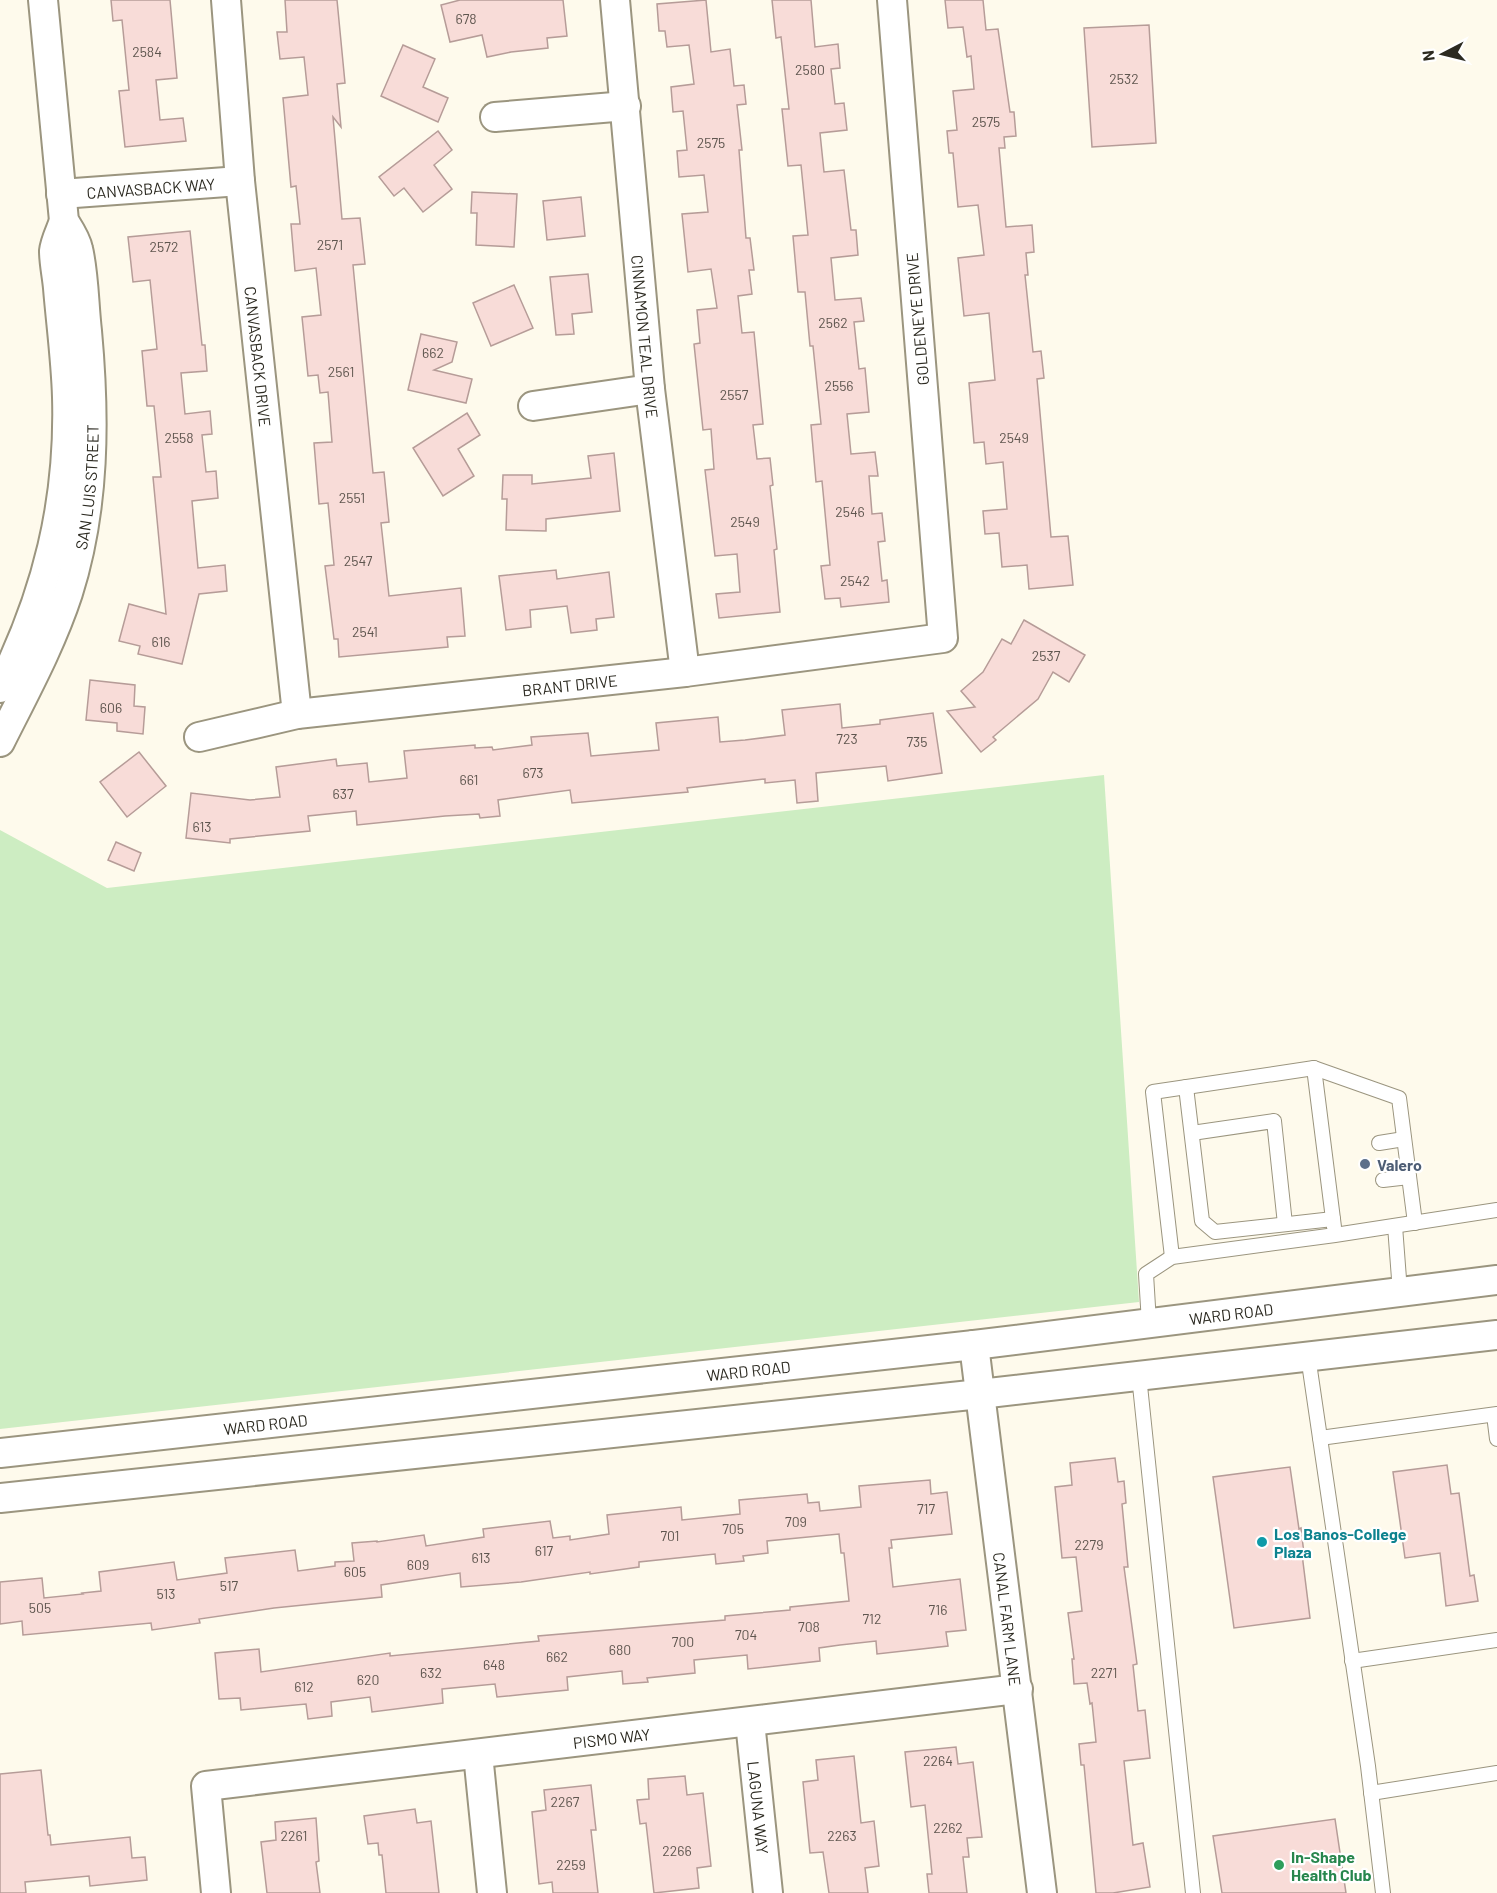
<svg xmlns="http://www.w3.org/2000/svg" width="1497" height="1893" viewBox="0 0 1497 1893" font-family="Barlow,sans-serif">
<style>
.green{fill:#cdedc2}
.building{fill:#f8dcd8;stroke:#b69c98;stroke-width:1.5}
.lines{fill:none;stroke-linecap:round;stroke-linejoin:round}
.lane-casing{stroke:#9b957f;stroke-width:16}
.street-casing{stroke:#9b957f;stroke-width:32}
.lane{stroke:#fff;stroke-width:14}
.street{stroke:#fff;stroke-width:28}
.service-dot{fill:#5c6f8a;stroke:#fff;stroke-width:2}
.culture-dot{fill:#0f9aa8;stroke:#fff;stroke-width:2}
.leisure-dot{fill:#2e9e5b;stroke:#fff;stroke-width:2}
.labels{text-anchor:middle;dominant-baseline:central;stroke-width:4.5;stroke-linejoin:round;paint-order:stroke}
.number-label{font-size:14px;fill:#5f564f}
.street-label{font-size:16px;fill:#2c2a21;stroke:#fff}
.service-label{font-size:16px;font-weight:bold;fill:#4e5e75;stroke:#fff;text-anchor:start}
.culture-label{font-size:16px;font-weight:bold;fill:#0d838f;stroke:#fff;text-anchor:start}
.leisure-label{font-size:16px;font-weight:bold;fill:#27864d;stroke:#fff;text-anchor:start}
</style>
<rect width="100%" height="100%" fill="#fefaec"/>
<path class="green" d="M1104 775 1139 1302 0 1429V830L107 888Z"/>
<g class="building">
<path d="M111 0H170L177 78 156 80 160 120 183 118 186 141 125 147 119 91 129 90 122 20 113 21Z"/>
<path d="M285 0H337L345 83 337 84 341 127 333 117 342 219 360 218 365 264 353 265 373 473 384 472 389 522 381 523 389 596 461 588 465 636 447 637 448 647 339 657 338 639H334L325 566 334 565 328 503 319 504 314 443 332 442 328 392 320 393 318 375 308 376 302 317 321 315 316 268 295 271 291 224H300L296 186 291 187 283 98 308 95 304 57 280 59 277 32H287Z"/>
<path d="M460 0H563L567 36 547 38 548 48 511 52 487 57 482 35 450 42 441 5Z"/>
<path d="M706 0 711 52 730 49 734 86 744 85 746 104 737 105 742 150H739L746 238H750L754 270H749L752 294 738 296 742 333 754 332 763 424 753 425 757 459 770 458 773 485 770 486 777 549 774 550 780 612 719 618 716 594 740 592 737 554 715 556 705 470 714 469 711 429 703 430 694 344 700 343 697 310 717 308 711 269 688 272 682 214 708 212 704 175 679 177 677 151 687 150 683 111 673 112 671 87 694 84 689 45 667 47 665 31H659L657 4Z"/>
<path d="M772 0H811L815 47 838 44 840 68 831 69 835 104 844 103 847 130 820 133 824 172 844 170 851 230H856L858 255 831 258 835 300 861 298 864 321 854 322 859 369 865 368 869 412 847 414 851 454 875 452 878 476H869L872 514 882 513 885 541 878 542 882 581 887 580 889 602 841 607 840 598 825 599 821 566 830 565 822 481 816 482 811 425 821 424 813 346H810L805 292H798L793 236 808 235 801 165 788 166 782 109H789L781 37 776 38Z"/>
<path d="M945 0H983L986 30 998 29 1010 112H1014L1016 136 1004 137 1005 148H999L1006 227 1032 225 1034 252 1026 253 1028 275H1025L1033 352 1041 351 1044 378 1037 379 1051 537 1068 536 1073 585 1029 589 1027 565 1002 567 999 533 985 534 983 511 1007 509 1003 462 986 464 984 442 974 443 969 383 995 380 989 313 964 316 958 258 984 255 978 205 958 207 953 153H949L947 131 957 130 953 91 974 89 971 56 967 57 963 27 948 28Z"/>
<path d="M1149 25 1156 143 1092 147 1084 28Z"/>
<path d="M403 45 435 59 423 87 448 98 438 122 381 96Z"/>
<path d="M438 131 452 150 434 165 452 189 423 212 404 188 394 196 379 177Z"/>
<path d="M472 192 517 194 514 247 476 245 477 213H471Z"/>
<path d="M581 197 585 236 547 240 543 201Z"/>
<path d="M190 231 202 345H205L207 371 181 373 185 414 210 411 212 434 202 435 206 472 216 471 218 498 192 501 198 568 225 565 227 591 199 594 182 664 138 654 140 646 119 641 129 604 166 614 153 477H161L154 406H147L142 351 157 349 150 280 133 282 128 237Z"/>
<path d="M588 274 592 312 572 314 574 334 556 335 550 277Z"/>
<path d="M514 285 533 328 491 346 473 303Z"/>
<path d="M421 334 457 342 452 362 434 370 472 379 466 403 408 390Z"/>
<path d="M467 413 480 435 458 449 474 476 443 496 413 448Z"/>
<path d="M614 453 620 511 546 519V531L506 530 507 499H502L503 475H532V484L591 478 588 456Z"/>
<path d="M556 570 557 579 609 572 614 617 596 619 597 630 571 633 567 606 530 610 531 627 506 630 499 576Z"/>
<path d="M1024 620 1085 655 1069 682 1053 672 1038 699 993 737 996 740 981 752 947 711 975 707 961 691 983 672 1002 639 1011 644Z"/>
<path d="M90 680 135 685 134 706 145 707 143 734 117 731V723L86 720Z"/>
<path d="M840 704 842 728 880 724V720L933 713 942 773 888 781 886 766 816 773 818 801 797 803 795 780 765 783V779L687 788 688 792 572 803 570 790 498 800 500 816 480 818 479 814 445 816 357 825 356 811 308 816 310 831 230 839V843L186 838 191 793 250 800 280 797 276 767 336 759 337 766 367 763 369 782 407 778 404 751 475 745V748L492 747 493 750 532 745 531 737 588 733 591 756 659 750 656 723 718 717 720 742 745 740 785 735 782 710Z"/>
<path d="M139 752 166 786 127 817 100 782Z"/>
<path d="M116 842 141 853 134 871 108 860Z"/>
<path d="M1115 1458 1118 1482 1124 1481 1126 1503 1122 1504 1128 1567H1124L1137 1664 1133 1665 1138 1711 1145 1710 1150 1758 1124 1761 1133 1845 1143 1843 1150 1887 1113 1893H1096L1084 1765H1081L1079 1744 1096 1742 1092 1703 1090 1704 1087 1683 1074 1684 1072 1659H1074L1068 1613 1082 1611 1076 1557 1062 1558 1055 1487 1072 1485 1070 1463Z"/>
<path d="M1447 1465 1451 1494 1459 1493 1470 1576 1474 1575 1478 1601 1446 1606 1440 1553 1405 1558 1393 1472Z"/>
<path d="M1290 1467 1299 1529 1301 1528 1304 1554H1302L1310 1618 1234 1628 1213 1477Z"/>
<path d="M930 1480 931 1494 947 1492 952 1534 891 1540 892 1548H889L893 1587 960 1579 966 1630 946 1632 948 1646 877 1654 876 1641 840 1645 819 1648 820 1661 748 1669 747 1655 694 1660 695 1673 647 1678 648 1682 623 1684 622 1671 567 1677 568 1690 527 1694 497 1697 495 1684 442 1689 443 1703 372 1712 370 1697 331 1702 332 1716 308 1719 306 1704 241 1710 240 1698 219 1699 215 1653 259 1649 261 1672 390 1653V1656L539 1641 538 1636 725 1620V1616L790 1610V1607L849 1601 844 1553H841L839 1534 767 1541 768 1553 743 1556 744 1561 716 1564 715 1554 639 1562V1567L590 1574V1572L521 1582 461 1587 460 1573 381 1585 382 1597 274 1608 199 1619 200 1623 152 1630 151 1623 23 1635 22 1621 0 1624V1582L42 1578 44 1598 83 1594 82 1593 101 1591 99 1572 174 1562 177 1580 227 1573 225 1558 295 1550 298 1571 335 1566V1562L354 1561 352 1543 377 1541V1542L424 1535 426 1546 484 1537 483 1529 550 1521 553 1538 570 1536V1540L609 1534 607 1515 681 1507 682 1520 740 1514 739 1500 807 1494 808 1503 819 1502 820 1511 861 1507 859 1486Z"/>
<path d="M956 1747 958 1764 973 1762 982 1837 967 1838 969 1857H963L967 1893H929L927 1874H932L925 1805 911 1807 905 1752Z"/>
<path d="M854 1756 861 1823 874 1821 879 1866 865 1868 868 1893H829L823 1852 810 1853 803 1782 818 1780 816 1760Z"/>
<path d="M41 1770 48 1835H50L51 1845 130 1837 132 1858 145 1857 147 1880 90 1886 89 1876 25 1882 26 1893H0V1774Z"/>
<path d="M685 1776 687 1795 703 1793 711 1866 697 1868 699 1888 654 1893 646 1823 640 1824 637 1800 649 1799 648 1779Z"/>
<path d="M591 1785 596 1830H591L598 1893H553L552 1882 539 1884 532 1812 546 1810 544 1790Z"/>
<path d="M415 1809 417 1823 431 1821 439 1893H386L382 1855H379L378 1843 368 1844 364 1816Z"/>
<path d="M316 1818 319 1861 316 1862 320 1893H267L261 1842 276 1840 275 1822Z"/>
<path d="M1335 1819 1346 1893H1222L1213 1836Z"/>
</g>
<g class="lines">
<defs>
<g id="lane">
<path d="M1314 1068 1334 1227"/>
<path d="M1186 1087 1202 1221 1215 1232 1333 1219"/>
<path d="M1192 1133 1274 1121 1285 1224"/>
<path d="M1379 1143 1404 1139"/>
<path d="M1383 1180 1409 1177"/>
<path d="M1395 1226 1400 1292"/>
<path d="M1172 1257 1153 1092 1314 1068 1399 1098 1415 1223"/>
<path d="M1149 1323 1146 1274 1172 1257 1335 1235 1497 1210"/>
<path d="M1308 1356 1368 1766 1383 1893"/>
<path d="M1139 1376 1193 1893"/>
<path d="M1494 1415 1497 1439"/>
<path d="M1320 1438 1497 1414"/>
<path d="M1352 1661 1497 1640"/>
<path d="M1371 1793 1497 1773"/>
</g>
<g id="street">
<path id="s1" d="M226 0 240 181 297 714"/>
<path id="s2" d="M615 0 650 389 685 672"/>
<path d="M495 117 626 106"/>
<path id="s3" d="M61 194 240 181"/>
<path d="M533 406 650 389"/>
<path d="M0 688C47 595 70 502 67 397 66 361 61 324 58 288 57 276 54 263 54 251 55 241 61 230 64 221"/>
<path id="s4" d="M199 737 297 714 685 672 943 638 892 0"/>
<path id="s5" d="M0 742C24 694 51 645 68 593 95 508 95 418 87 331 84 306 84 273 78 249 76 239 69 229 64 221L43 0"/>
<path id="s6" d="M974 1345 1042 1893"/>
<path id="s7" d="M0 1453 974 1345 1497 1280"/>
<path d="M0 1498 980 1394 1497 1335"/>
<path id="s8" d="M750 1722 768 1893"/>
<path d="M478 1754 492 1893"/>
<path id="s9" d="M216 1893 206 1786 1018 1689"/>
</g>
</defs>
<use href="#lane" class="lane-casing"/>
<use href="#street" class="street-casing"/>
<use href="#lane" class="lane"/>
<use href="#street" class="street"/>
</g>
<circle class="service-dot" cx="1365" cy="1164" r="6"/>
<circle class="culture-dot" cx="1262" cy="1542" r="6"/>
<circle class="leisure-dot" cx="1279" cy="1865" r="6"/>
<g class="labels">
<g class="number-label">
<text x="466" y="18">678</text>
<text x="147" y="51">2584</text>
<text x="810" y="69">2580</text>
<text x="1124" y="78">2532</text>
<text x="986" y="121">2575</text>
<text x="711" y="142">2575</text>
<text x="330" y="244">2571</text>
<text x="164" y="246">2572</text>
<text x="833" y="322">2562</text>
<text x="433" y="352">662</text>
<text x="341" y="371">2561</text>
<text x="839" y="385">2556</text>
<text x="734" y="394">2557</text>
<text x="179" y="437">2558</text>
<text x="1014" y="437">2549</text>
<text x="352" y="497">2551</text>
<text x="850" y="511">2546</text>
<text x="745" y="521">2549</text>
<text x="358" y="560">2547</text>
<text x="855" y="580">2542</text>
<text x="365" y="631">2541</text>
<text x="161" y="641">616</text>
<text x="1046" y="655">2537</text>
<text x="111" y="707">606</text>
<text x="847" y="738">723</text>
<text x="917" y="741">735</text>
<text x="533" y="772">673</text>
<text x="469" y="779">661</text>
<text x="343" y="793">637</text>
<text x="202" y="826">613</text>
<text x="926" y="1508">717</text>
<text x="796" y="1521">709</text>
<text x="733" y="1528">705</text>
<text x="670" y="1535">701</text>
<text x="1089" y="1544">2279</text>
<text x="544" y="1550">617</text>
<text x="481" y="1557">613</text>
<text x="418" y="1564">609</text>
<text x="355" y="1571">605</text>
<text x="229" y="1585">517</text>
<text x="166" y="1593">513</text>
<text x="40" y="1607">505</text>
<text x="938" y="1609">716</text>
<text x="872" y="1618">712</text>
<text x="809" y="1626">708</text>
<text x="746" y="1634">704</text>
<text x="683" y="1641">700</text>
<text x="620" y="1649">680</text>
<text x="557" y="1656">662</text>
<text x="494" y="1664">648</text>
<text x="431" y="1672">632</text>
<text x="1104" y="1672">2271</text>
<text x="368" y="1679">620</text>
<text x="304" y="1686">612</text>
<text x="938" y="1760">2264</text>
<text x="565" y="1801">2267</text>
<text x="948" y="1827">2262</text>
<text x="294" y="1835">2261</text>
<text x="842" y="1835">2263</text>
<text x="677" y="1850">2266</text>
<text x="571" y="1864">2259</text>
</g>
<g class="street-label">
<text stroke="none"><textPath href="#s3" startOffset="90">CANVASBACK WAY</textPath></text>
<text transform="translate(917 319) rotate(-95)">GOLDENEYE DRIVE</text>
<text stroke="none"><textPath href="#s2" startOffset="338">CINNAMON TEAL DRIVE</textPath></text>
<text stroke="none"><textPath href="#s1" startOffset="358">CANVASBACK DRIVE</textPath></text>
<text stroke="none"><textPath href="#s5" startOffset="272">SAN LUIS STREET</textPath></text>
<text stroke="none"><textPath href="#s4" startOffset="375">BRANT DRIVE</textPath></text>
<text stroke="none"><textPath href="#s7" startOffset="1239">WARD ROAD</textPath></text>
<text stroke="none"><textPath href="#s7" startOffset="753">WARD ROAD</textPath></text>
<text stroke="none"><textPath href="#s7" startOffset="267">WARD ROAD</textPath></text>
<text stroke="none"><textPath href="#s6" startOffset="276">CANAL FARM LANE</textPath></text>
<text stroke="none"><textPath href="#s9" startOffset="516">PISMO WAY</textPath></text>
<text stroke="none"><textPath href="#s8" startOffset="86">LAGUNA WAY</textPath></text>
</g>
<g class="service-label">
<text x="1377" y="1164">Valero</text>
</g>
<g class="culture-label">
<text x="1274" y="1533">Los Banos-College<tspan x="1274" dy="18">Plaza</tspan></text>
</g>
<g class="leisure-label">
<text x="1291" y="1856">In-Shape<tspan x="1291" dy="18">Health Club</tspan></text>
</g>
</g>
<g transform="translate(1443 54) rotate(263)" stroke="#ffffff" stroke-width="4.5" paint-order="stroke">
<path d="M0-4.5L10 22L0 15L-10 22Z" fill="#2c2a21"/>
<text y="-9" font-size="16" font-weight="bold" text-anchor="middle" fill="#2c2a21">N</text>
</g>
</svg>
